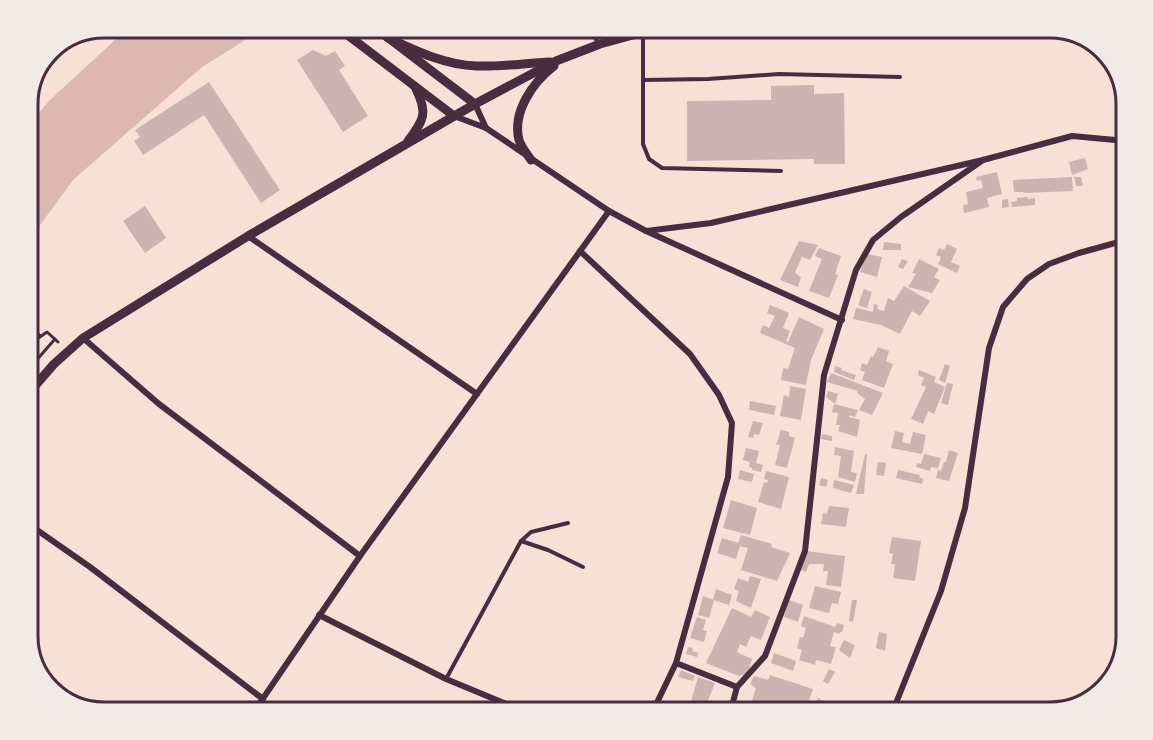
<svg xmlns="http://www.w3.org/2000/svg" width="1153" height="740" viewBox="0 0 1153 740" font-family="'Source Sans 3',sans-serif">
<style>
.water{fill:#dcb8b0}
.building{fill:#ccb4b1}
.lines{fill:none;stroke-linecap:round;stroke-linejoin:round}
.path{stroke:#4a2c40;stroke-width:3}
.service{stroke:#4a2c40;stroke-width:4}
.minor{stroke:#4a2c40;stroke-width:6}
.secondary{stroke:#4a2c40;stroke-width:9}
.rim{fill:none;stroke:#4a2c40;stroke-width:3}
</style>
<rect width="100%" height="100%" fill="#f7e1d7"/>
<path class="water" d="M129 27H266L202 67 73 180 27 243V127L49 101Z"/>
<g class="building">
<path d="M313 50 326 56 335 51 345 66 339 70 368 116 343 132 297 60Z"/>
<path d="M209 82 280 190 261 203 204 115 143 155 134 141 140 137 135 130Z"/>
<path d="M814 85V94L844 93 845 164H814V159L687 161V101L771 100V86Z"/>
<path d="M1085 158 1088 169 1072 175 1069 162Z"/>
<path d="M997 172 1002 194 987 198 989 207 964 213 963 205 968 204 966 192 983 188 981 180 977 181 976 177Z"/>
<path d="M1072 177 1073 191 1024 193V192H1014L1013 180Z"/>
<path d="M1074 177H1081L1083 186H1076Z"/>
<path d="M1027 197 1028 199 1035 198V205L1012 207 1011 202 1017 201V198Z"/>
<path d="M1008 199 1009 207 1002 208V200Z"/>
<path d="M145 206 166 238 145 253 123 221Z"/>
<path d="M799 241 818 245 810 260 802 257 797 268 795 273 801 277 798 287 780 280Z"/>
<path d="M884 242 901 244V250H883Z"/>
<path d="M947 244 957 249 951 262 960 266 957 273 938 264 941 257 936 255 939 248 944 250Z"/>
<path d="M819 248 841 256 835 274 838 275 829 298 809 291 822 259 815 256Z"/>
<path d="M867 254 882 257 877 277 860 272Z"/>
<path d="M902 259 908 261 903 269 898 267Z"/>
<path d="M919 259 939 269 934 277 940 280 932 293 908 287 916 274 912 273Z"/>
<path d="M904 286 930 301 920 316 912 311 900 334 881 325 853 319 856 308 873 312 874 304 878 305 877 309 884 311 888 298 894 301Z"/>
<path d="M864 289 872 292 867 308 858 305Z"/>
<path d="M770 305 789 313 783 328 790 331 786 341 788 342 799 317 824 329 811 360 806 385 781 380 783 368 788 369 795 348 760 333 763 325 769 328 775 316 767 313Z"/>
<path d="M878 347 889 351 886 361 893 364 884 388 862 380 865 372 860 370 862 363 867 365 871 356 873 357Z"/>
<path d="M945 364 950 366 945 383 939 380Z"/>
<path d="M835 366 842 368 841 370 856 375 854 380 834 372Z"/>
<path d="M919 370 936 377 934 382 945 387 934 414 928 411 923 424 911 419 926 387 921 385 924 378 918 375Z"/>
<path d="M831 373 883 393 872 415 859 410 865 399 857 393 858 391 827 382Z"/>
<path d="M947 383 953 384 948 405 941 403Z"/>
<path d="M790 386 806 389 801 420 780 416 784 395 789 397Z"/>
<path d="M828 391 838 394 835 404 826 397Z"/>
<path d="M750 401 776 406 774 415 749 410Z"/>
<path d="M834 404 858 410 855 417 849 415V417L860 420 857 437 838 431 840 425H836L838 413 832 412Z"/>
<path d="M753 421 763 423 759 435 754 434 753 438 748 437Z"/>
<path d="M781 430 789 432V436L795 438 787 468 775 465 780 445H776Z"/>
<path d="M895 431 904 433 902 442 910 444 913 432 926 435 922 454 891 448Z"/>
<path d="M822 434 832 436V441L821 439Z"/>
<path d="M835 447 854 451 851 472 857 473 855 482 838 477 841 456 834 455Z"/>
<path d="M746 448 759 451 756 463 763 465 761 472 752 470V468L749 467 750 462 743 460Z"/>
<path d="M949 450 958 453 949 481 936 478 938 470 941 471 944 462H946Z"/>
<path d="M865 454H867L864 494H856Z"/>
<path d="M924 454 941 458 938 468 931 467 930 471 916 467 917 463 921 464Z"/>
<path d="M878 462 886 463 884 476 876 475Z"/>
<path d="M740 470 754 474 752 482 738 479Z"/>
<path d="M898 470 920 475 919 478H923L922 484 896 478Z"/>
<path d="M766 471 789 477 781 509 758 502 764 482 767 483 768 480 764 479Z"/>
<path d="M821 478 828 480 826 487 819 485Z"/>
<path d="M834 480 854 485 851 493 833 488Z"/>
<path d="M731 500 757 508 750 535 723 528Z"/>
<path d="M829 506 849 508 846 527 821 524 823 513 827 514Z"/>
<path d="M741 535 772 544 771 547 790 553 777 581 741 570 748 548 740 546 736 559 717 553 722 538 738 543Z"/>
<path d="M892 537 921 541 915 581 893 578 895 564H891L893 554 889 553Z"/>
<path d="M806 551 845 556 841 587 826 585 828 571H823L824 564H809L806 572 799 569Z"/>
<path d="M750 576 761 579 751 608 736 601 739 591 734 589 738 578 748 582Z"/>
<path d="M815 586 841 592 838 604 832 603 829 613 809 608Z"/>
<path d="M716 589 732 595 729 605 713 600Z"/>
<path d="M703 596 714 600 709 618 698 615Z"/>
<path d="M789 600 803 605 798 622 784 617Z"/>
<path d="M852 600H857L853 622 849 621Z"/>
<path d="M732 608 751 617 755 610 770 617 761 640 751 636 746 647 740 644 737 652 752 659 748 673 739 676 706 663Z"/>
<path d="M804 616 835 627 837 623 844 625 842 632H840L839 634 834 632 830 646 836 647 831 664 816 660 815 665 799 660 802 650 797 648 800 637 803 638 806 628 801 626Z"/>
<path d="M697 617 706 620 703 630 707 631 704 642 690 638Z"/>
<path d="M879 632 887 634 885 651 876 648Z"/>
<path d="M844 640 855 645 850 658 839 650Z"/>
<path d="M688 647 693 648 692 651 698 653 697 657 686 654Z"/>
<path d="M774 653 796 661 793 671 771 663Z"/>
<path d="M829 669 835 672 828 684 823 681Z"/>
<path d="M681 670 695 676 693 681 678 677Z"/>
<path d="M770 675 813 689 806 709 803 708 801 713H783L784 711 779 709V711L772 709V711L751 704 756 688 750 684 754 676 768 680Z"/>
<path d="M698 677 715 683 703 713 696 712 698 708 695 707 694 711 684 705V703L690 705Z"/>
<path d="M818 698 836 707 833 713H816L811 710Z"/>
<path d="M743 707 756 713H740Z"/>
</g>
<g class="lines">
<g class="path">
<path d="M43 63 55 47"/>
<path d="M27 320 40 336"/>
<path d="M27 346 47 332 58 342"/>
<path d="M27 371 55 339"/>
</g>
<g class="service">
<path d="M586 27 599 43"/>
<path d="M643 32V144L649 159 662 168 781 171"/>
<path d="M643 80 708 79 779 74 900 77"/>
<path d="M521 541 548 550 583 567"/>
<path d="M446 679 521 541 531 532 568 523"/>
</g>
<g class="minor">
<path d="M475 104 486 128"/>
<path d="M454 116 486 128 609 211 646 231 842 320"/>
<path d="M646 231 711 223 983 160 1072 136 1126 141"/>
<path d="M248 236 477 394"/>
<path d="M580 251 690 354 719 395 732 423 728 477 676 663 652 713"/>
<path d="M83 338 159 404 360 556"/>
<path d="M27 523 90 567 263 699"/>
<path d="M319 615 446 679 528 713"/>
<path d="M676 663 737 687"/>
<path d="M253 713 360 556 609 211"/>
<path d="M730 713 737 687 765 656 805 551 824 375 856 270 873 240 901 217 983 160"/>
<path d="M892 713 941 591 965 508 989 348 1003 307 1027 279 1049 264 1079 253 1126 240"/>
</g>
<g class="secondary">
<path d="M337 27 454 116"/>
<path d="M374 27 475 104"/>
<path d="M967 27 1069 33"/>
<path d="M388 38C416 51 445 65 476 66 501 67 526 63 550 62"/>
<path d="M408 141C424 120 428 113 416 89"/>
<path d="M531 160C527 154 521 147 519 140 512 112 533 82 554 66"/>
<path d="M27 395 54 364 83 338 248 236 475 104 556 61 600 44 662 27"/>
</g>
</g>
<path d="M0 0H1153V740H0ZM104 38H1050A66 66 0 0 1 1116 104V636A66 66 0 0 1 1050 702H104A66 66 0 0 1 38 636V104A66 66 0 0 1 104 38Z" fill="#f1eae7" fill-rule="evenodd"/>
<path class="rim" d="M104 38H1050A66 66 0 0 1 1116 104V636A66 66 0 0 1 1050 702H104A66 66 0 0 1 38 636V104A66 66 0 0 1 104 38Z"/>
</svg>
